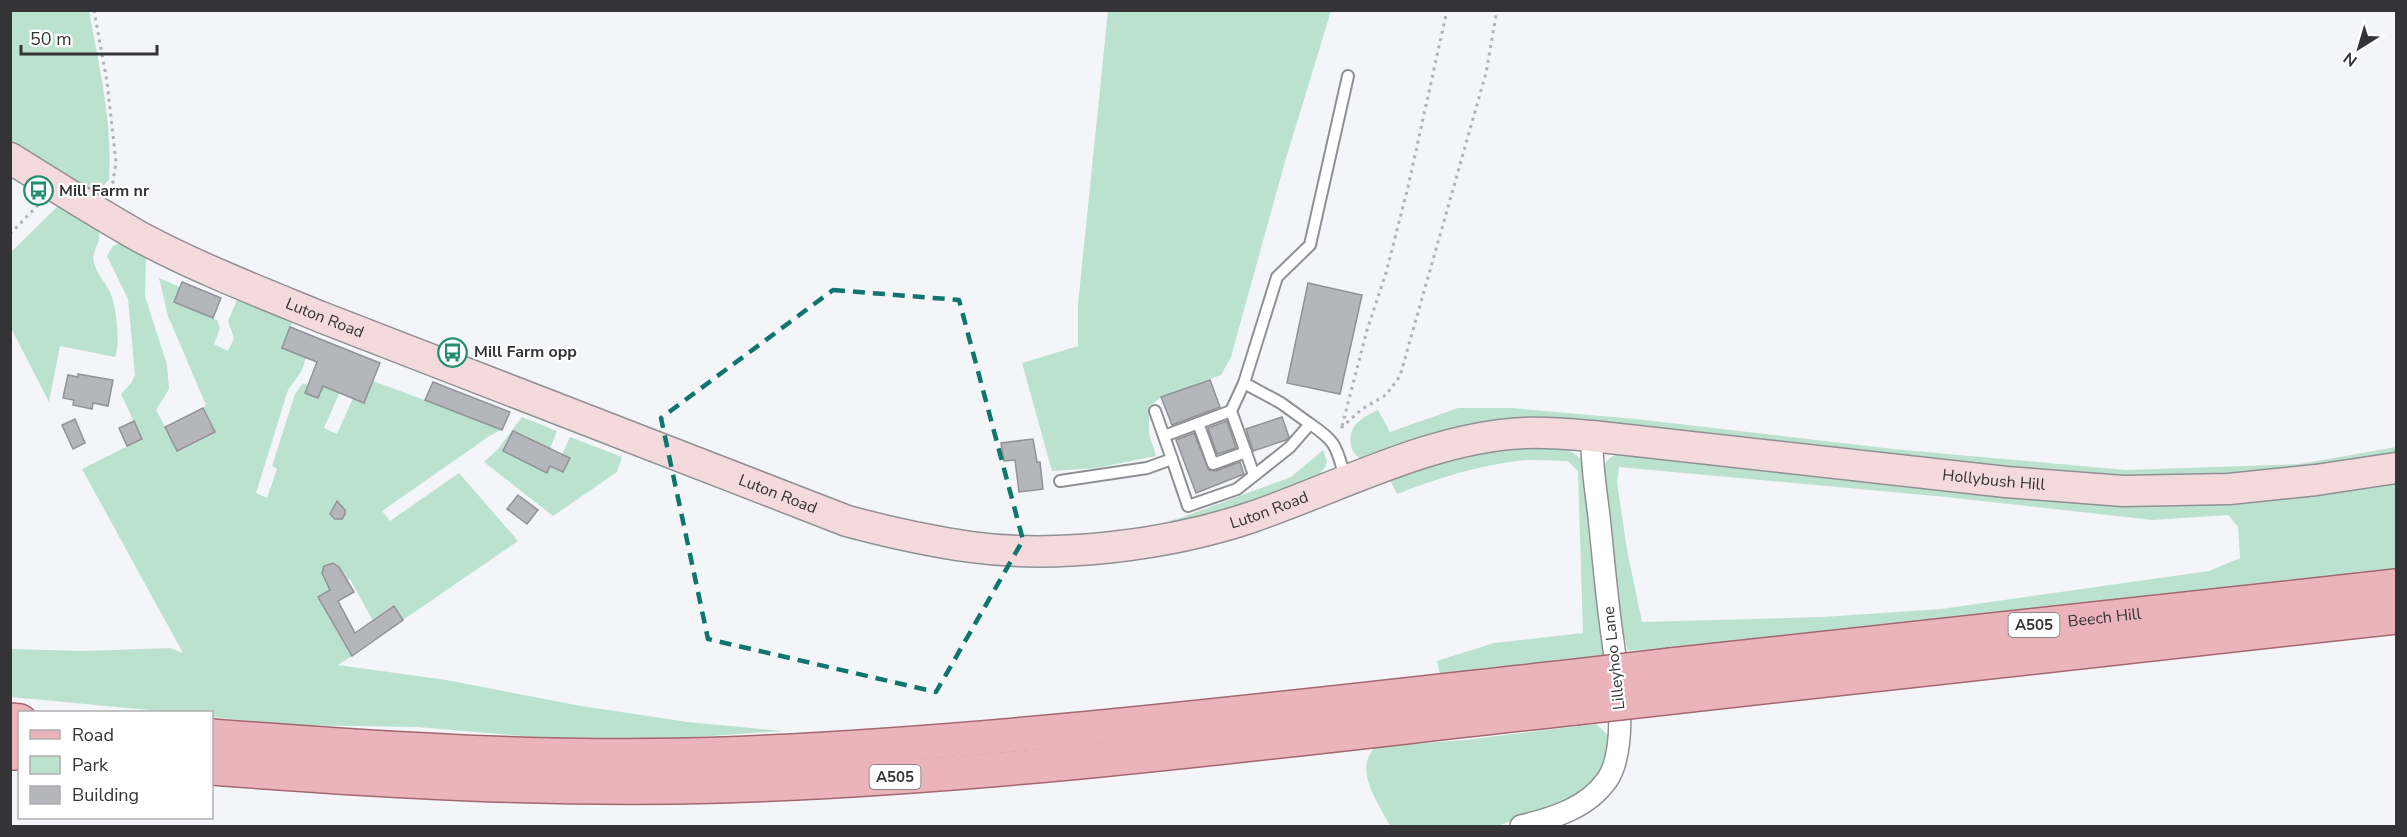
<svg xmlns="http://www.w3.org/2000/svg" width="2407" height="837" viewBox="0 0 2407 837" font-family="'Nunito Sans',sans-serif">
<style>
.green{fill:#bbe2cf;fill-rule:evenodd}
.building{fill:#b5b6ba;stroke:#909296;stroke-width:1.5}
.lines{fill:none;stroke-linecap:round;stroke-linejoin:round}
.lane-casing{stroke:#8f9094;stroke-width:14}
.street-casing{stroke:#8f9094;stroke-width:24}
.secondary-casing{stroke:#8f9094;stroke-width:33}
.primary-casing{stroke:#a2676f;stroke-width:36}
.path{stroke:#b1b2b5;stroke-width:3;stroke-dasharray:3 4.5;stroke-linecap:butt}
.lane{stroke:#fff;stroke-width:10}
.street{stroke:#fff;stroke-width:21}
.secondary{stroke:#f5dadd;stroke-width:30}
.primary{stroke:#ebb4bb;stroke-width:33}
.primary-bridge-casing{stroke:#a2676f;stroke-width:36;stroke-linecap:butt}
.primary-bridge{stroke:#ebb4bb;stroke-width:33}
.marked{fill:none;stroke:#0f766e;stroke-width:4.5;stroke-dasharray:12 8;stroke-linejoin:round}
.labels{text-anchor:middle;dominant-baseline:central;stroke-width:4.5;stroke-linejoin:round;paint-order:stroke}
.shield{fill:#fff;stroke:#717172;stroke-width:1.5}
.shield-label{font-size:15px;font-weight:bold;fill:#343436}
.poi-label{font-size:16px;font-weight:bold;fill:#343436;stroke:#fff;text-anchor:start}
.street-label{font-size:16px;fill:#343436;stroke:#fff}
</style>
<rect width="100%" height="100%" fill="#f4f5f9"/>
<g class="green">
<path d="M10 11H89C99 66 113 123 109 180L93 196 11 142Z"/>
<path d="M1108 11H1331L1284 165 1231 357 1221 375 1161 397 1149 407V433L1156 456 1096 468 1052 471 1022 363 1078 346V304Z"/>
<path d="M58 206 99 232C101 243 91 251 94 263 97 274 105 282 110 292 116 304 121 345 115 357L60 346 49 402 11 328 10 253Z"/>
<path d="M119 243 146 257 145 296 167 365 169 389 156 410 177 450 215 431 203 408 206 405 168 316 159 278 180 287 174 302 217 320 220 328 214 344 228 351 234 338 228 321 237 300 292 323 283 348 306 358 301 372 288 390 256 493 267 498 277 469 272 466 295 394 303 383 308 385 305 393 318 398 323 386 333 390 347 376 324 428 337 434 353 398 364 403 373 381 503 429 491 435 382 511 390 521 459 473 518 541 403 620 394 606 373 621 350 579 319 596 352 656 338 665 446 680 581 706 688 722 783 731 666 739 534 737 418 727 286 725 212 717V712H170L11 697V649L84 651 170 648 183 653 82 469 142 439 121 394 131 383 135 375 128 299 107 256 113 246Z"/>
<path d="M1458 408H1511L1636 419 1893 449 2126 470 2300 464 2396 447V456L2301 469 2119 482 1609 427 1364 460C1349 455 1346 435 1357 423 1363 417 1370 414 1378 410L1390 432Z"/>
<path d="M522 417 557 431 550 449 513 431 503 451 546 472 550 466 563 472 570 459 562 455 570 437 622 457 617 472 553 516 484 462 498 449Z"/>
<path d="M1515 445C1541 446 1569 440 1585 465L1603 655 1440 675 1437 661 1494 643 1583 633 1578 471 1568 461C1551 461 1533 459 1517 461 1475 466 1436 479 1397 494L1389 478 1454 458Z"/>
<path d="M1323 450 1327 461 1325 468 1313 481 1241 509 1166 529 1148 527 1180 518 1291 477Z"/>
<path d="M1619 453 2128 501 2396 479V573L1835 632 1628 651 1621 624 1601 479C1603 465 1605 459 1619 453ZM1619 467 1946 497 2153 520 2228 515 2238 527 2240 558 2209 571 1941 609 1823 617 1642 622 1627 550 1617 482Z"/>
<path d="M1596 724 1609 736 1605 758 1597 777 1572 801 1497 826H1390C1378 802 1353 770 1375 747L1465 740Z"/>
</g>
<g class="building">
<path d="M182 282 221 298 213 318 174 302Z"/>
<path d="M1308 283 1362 295 1340 394 1287 383Z"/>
<path d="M290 327 380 363 364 403 323 386 318 398 305 393 317 362 282 348Z"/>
<path d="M78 374 113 380 108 406 93 403 92 409 73 405 74 400 63 398 68 375 78 377Z"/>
<path d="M1210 380 1220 407 1172 425 1161 397Z"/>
<path d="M433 382 510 412 502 430 425 400Z"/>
<path d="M203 408 215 432 177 451 165 427Z"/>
<path d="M1282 417 1289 437 1286 440 1253 451 1246 429Z"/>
<path d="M75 419 85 443 73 449 62 425Z"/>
<path d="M134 421 142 439 127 446 119 428Z"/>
<path d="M1227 421 1236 448 1217 454 1208 428Z"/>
<path d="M513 431 570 458 563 472 550 466 547 473 503 451Z"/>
<path d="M1194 433 1209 470 1216 471 1240 462 1244 474 1196 493 1176 440Z"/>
<path d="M1033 439 1037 462H1040L1043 489 1019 492 1015 460 1004 461 1001 443Z"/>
<path d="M518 495 538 510 527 524 507 509Z"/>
<path d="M337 501 345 510V514L342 519H335L330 514Z"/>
<path d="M333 563 339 567 354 592 338 601 355 633 394 606 403 620 352 656 318 597 330 590 322 573 324 566Z"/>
</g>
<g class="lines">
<defs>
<g id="lane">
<path d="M1155 411 1172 459"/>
<path d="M1231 411 1244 383"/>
<path d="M1198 423 1213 464 1246 452"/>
<path d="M1310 424 1281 403 1244 383 1277 277 1310 245 1348 76"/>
<path d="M1164 436 1231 411 1254 475"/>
<path d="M1060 481 1147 468 1172 459 1188 506 1237 489 1290 447 1310 424C1339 443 1336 449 1346 480"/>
</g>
<path id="street" d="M1521 826C1554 818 1587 808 1607 780 1630 747 1616 664 1611 627 1606 590 1603 554 1599 517 1596 490 1591 463 1592 436"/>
<g id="secondary">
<path id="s1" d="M10 158C53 185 96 212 140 237 198 268 260 292 321 317L847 521C888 532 928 541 971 547 1058 559 1169 545 1252 517 1339 487 1432 437 1524 433 1547 432 1569 434 1592 436L2006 482 2123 491 2229 489 2316 480 2396 468"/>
</g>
<g id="primary">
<path id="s2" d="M1671 665 2396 586"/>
<path d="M1673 697 2396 617"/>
<path d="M10 720 20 721"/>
<path d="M212 736C381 749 554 760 724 754 1006 743 1287 707 1568 677"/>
<path d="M10 753H20"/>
<path d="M212 768C381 781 550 791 720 786 1006 777 1291 739 1575 708"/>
</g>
</defs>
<use href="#lane" class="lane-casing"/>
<use href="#street" class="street-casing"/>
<use href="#secondary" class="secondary-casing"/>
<use href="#primary" class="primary-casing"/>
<g class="path">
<path d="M94 10 107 82 116 162 113 182 106 192"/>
<path d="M10 234 40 203"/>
<path d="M1342 426 1367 330 1386 273 1408 187 1447 10"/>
<path d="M1341 428 1362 409 1386 395 1400 376 1486 73 1497 10"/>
</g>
<use href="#lane" class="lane"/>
<use href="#street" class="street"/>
<use href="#secondary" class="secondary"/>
<use href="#primary" class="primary"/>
<defs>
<g id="primary-bridge">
<path d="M1568 677 1671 665"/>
<path d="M1575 708 1673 697"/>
</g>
</defs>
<use href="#primary-bridge" class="primary-bridge-casing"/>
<use href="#primary-bridge" class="primary-bridge"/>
</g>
<path class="marked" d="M833 290 959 300 1023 540 936 692 708 639 661 418Z"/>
<defs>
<symbol id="bus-ring" viewBox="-11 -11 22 22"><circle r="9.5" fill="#fff" stroke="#218f6f" stroke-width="1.5"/><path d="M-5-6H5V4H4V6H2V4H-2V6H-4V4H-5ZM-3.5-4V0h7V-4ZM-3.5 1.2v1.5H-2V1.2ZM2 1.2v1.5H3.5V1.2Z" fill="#218f6f"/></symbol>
</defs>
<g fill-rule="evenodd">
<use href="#bus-ring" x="22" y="174" width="33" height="33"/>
<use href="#bus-ring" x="436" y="336" width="33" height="33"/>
</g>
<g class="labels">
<g class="shield">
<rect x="2008.5" y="613" width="51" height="24" rx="4.5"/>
<rect x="869.5" y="765" width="51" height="24" rx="4.5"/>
</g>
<g class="shield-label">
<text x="2034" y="625">A505</text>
<text x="895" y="777">A505</text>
</g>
<g class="poi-label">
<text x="59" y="191">Mill Farm nr</text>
<text x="474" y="352">Mill Farm opp</text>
</g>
<g class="street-label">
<text stroke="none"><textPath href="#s1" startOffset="354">Luton Road</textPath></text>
<text stroke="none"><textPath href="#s1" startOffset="2084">Hollybush Hill</textPath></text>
<text stroke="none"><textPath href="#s1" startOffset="840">Luton Road</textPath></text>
<text stroke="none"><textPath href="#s1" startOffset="1344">Luton Road</textPath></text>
<text stroke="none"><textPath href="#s2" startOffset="436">Beech Hill</textPath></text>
<text transform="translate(1614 658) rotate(-96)">Lilleyhoo Lane</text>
</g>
</g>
<rect width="2407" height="837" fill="none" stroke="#343436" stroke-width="24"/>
<rect x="18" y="711" width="195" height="108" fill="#ffffff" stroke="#aeaeaf" stroke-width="1.5"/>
<rect x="30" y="730" width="30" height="9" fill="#ebb4bb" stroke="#aeaeaf" stroke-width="1.5"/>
<text x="72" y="741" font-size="18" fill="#343436">Road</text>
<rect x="30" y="756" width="30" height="18" fill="#bbe2cf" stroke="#aeaeaf" stroke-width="1.5"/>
<text x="72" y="771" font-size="18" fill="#343436">Park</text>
<rect x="30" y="786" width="30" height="18" fill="#b5b6ba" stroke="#aeaeaf" stroke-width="1.5"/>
<text x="72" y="801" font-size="18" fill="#343436">Building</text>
<g transform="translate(2359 48) rotate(217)" stroke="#ffffff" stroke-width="4.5" paint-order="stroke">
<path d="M0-4.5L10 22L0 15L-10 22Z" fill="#343436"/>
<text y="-9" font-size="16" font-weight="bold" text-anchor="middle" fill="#343436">N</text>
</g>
<path d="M21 45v9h136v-9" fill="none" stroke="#343436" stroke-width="3"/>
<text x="30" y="45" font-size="18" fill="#343436" stroke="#ffffff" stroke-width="4.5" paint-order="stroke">50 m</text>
</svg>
